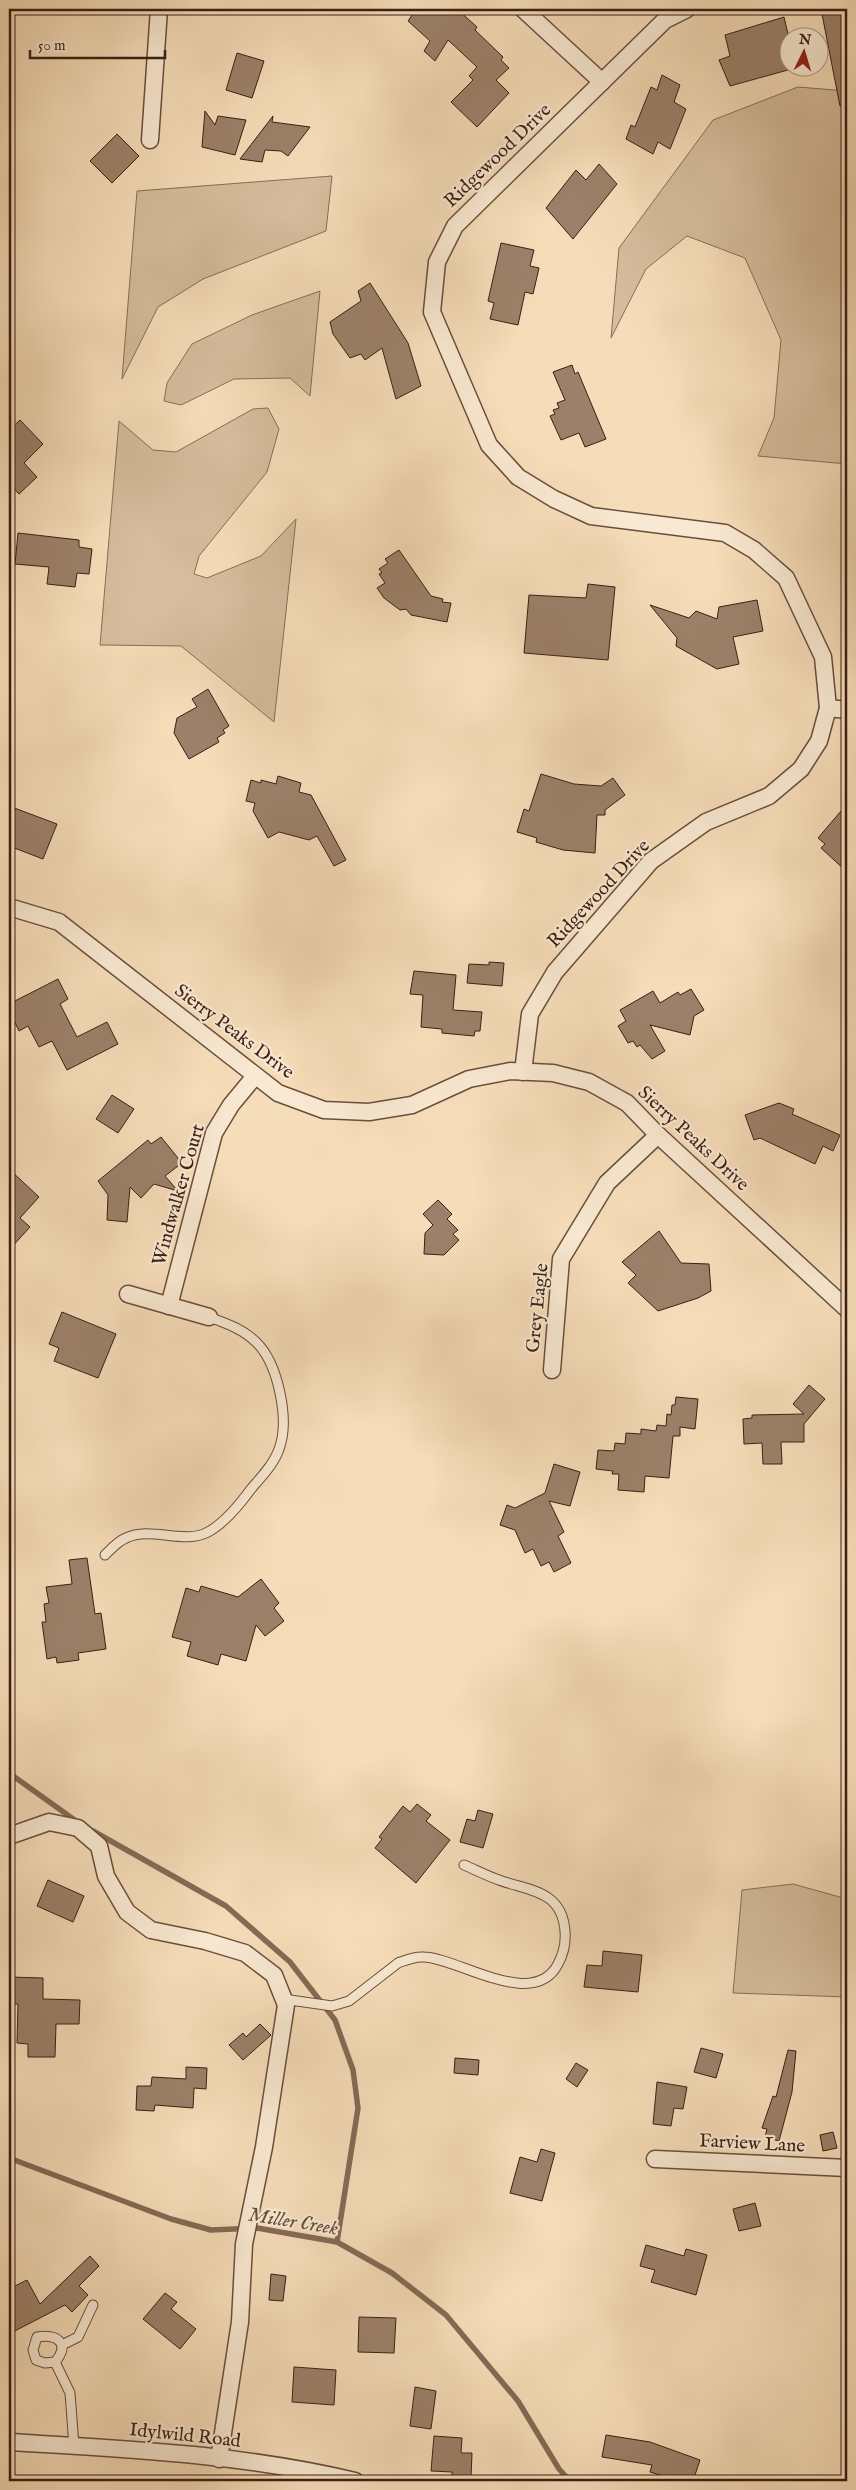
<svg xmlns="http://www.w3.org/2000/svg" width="856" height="2490" viewBox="0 0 856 2490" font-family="'IM FELL English',serif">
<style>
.green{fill:#d6bd9d;stroke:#886e58}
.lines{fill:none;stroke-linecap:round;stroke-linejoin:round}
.stream{stroke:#856a55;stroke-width:5.5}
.building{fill:#9c816a;stroke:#3b1e14}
.lane-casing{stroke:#6a4e3d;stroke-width:11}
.street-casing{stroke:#6a4e3d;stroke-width:19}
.lane{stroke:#f9e9d2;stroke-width:9}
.street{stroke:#f9e9d2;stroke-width:16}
.labels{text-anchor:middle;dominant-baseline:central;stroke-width:4.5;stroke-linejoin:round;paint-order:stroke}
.street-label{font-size:19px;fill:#3b1e14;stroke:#f9e9d2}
.water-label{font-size:20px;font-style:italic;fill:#664a3a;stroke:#f9e9d2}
</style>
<rect width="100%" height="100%" fill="#f6ddb9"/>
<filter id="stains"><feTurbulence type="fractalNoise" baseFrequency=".004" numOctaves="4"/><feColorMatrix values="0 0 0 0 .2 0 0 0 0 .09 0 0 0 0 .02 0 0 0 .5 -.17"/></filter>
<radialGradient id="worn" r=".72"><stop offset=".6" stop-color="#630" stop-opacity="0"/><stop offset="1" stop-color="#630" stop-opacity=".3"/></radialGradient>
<g class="green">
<path d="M798 87 847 91V464L758 456 774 418 781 340 745 258 687 236 646 269 611 338 619 248 713 120Z"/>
<path d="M332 176 326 231 203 279 158 307 122 379 137 191Z"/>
<path d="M320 291 310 396 290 378 234 379 181 405 164 401 167 383 192 344 252 315Z"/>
<path d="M268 408 279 429 267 472 199 556 194 574 207 578 261 556 296 519 274 722 181 646 100 645 119 421 153 450 176 452 253 409Z"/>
<path d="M793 1884 847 1899V1997L733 1993 742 1890Z"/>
</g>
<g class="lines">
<g class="stream">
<path d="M9 1773 76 1821"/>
<path d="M93 1831 226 1906 290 1962 335 2020 353 2070 358 2108 337 2242"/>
<path d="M9 2158 171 2219 211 2230 257 2228 337 2242 392 2273 446 2315 518 2401 559 2469 570 2481"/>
</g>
</g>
<g class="building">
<path d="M416 9H457L477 27 475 30 503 57 501 60 509 68 496 80 509 93 477 127 451 102 473 80 469 76 477 67 448 40 435 61 424 51 430 41 408 21Z"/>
<path d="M821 9H847V105L840 106Z"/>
<path d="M784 17 788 34V70L730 86 719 60 730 56 725 35Z"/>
<path d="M237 53 264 61 252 98 226 90Z"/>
<path d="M662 75 680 85 674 102 686 109 670 149 658 142 653 154 626 139 631 125 635 127 651 87 657 90Z"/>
<path d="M205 111 215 125 218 116 246 120 235 155 202 147Z"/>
<path d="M273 116 272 122 310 127 288 156 281 151 265 150 262 162 240 159Z"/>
<path d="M117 134 139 156 112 183 90 161Z"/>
<path d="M599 164 617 184 573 239 546 208 576 170 586 180Z"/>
<path d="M501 243 534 250 530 266 539 268 533 294 525 292 518 325 490 319 494 303 488 301Z"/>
<path d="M370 283 408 343 421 386 396 399 382 348 365 360 361 354 350 358 333 334 330 322 361 301 358 291Z"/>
<path d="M572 365 575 374 578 372 606 439 585 447 579 433 561 440 550 416 555 414 553 410 559 408 557 403 565 400 553 372Z"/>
<path d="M20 420 43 444 24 463 37 477 19 494 9 483V430Z"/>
<path d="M18 533 79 540V547L92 549 89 574 77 573 75 587 47 584 49 567 15 564Z"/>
<path d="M399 550 431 596 443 599 442 602 451 603 447 622 411 615 406 609 400 610 384 598 377 588 385 583 379 574 382 573 379 569 388 563 385 559Z"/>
<path d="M588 584 615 587 608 660 524 653 529 595 586 598Z"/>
<path d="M757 600 763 631 733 637 739 664 717 669 676 646 677 638 650 605 689 618 696 611 717 619 719 607Z"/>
<path d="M208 689 229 726 223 730 225 733 217 738 219 742 189 759 174 733 177 718 197 707 192 699Z"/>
<path d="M541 774 574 784 601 786 613 778 625 795 605 810V815H597L595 853 563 850 536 842 537 838 517 832 524 809 529 811Z"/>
<path d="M278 776 301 783 299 792 311 795 346 860 334 866 317 836 309 840 279 832 268 838 253 811 255 803 246 801 251 780 261 783V780L276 784Z"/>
<path d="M847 804V872L821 848 825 844 818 838Z"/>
<path d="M9 806 57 824 43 859 9 846Z"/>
<path d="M489 962 504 963 502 986 467 983 469 964 489 965Z"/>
<path d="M414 971 456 975 453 1010 482 1012 480 1031H475L474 1036 442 1033V1029L421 1027 423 995 410 994Z"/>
<path d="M58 979 68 999 60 1004 77 1037 107 1022 118 1044 67 1070 52 1041 39 1047 28 1026 19 1031 9 1010V1004Z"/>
<path d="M691 989 704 1010 694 1016 690 1035 650 1025 665 1051 652 1059 640 1045 637 1047 633 1041 628 1043 618 1026 626 1021 620 1010 653 991 660 1003 678 992 680 995Z"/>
<path d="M112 1095 134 1109 118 1133 96 1119Z"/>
<path d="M779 1103 794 1109 792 1114 840 1135 833 1151 823 1146 815 1164 760 1138 754 1140 745 1115Z"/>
<path d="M161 1137 182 1163 165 1176 178 1191 154 1184 141 1198 130 1187 127 1222 107 1220 108 1195 98 1181 148 1140 151 1144Z"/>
<path d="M9 1169 39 1197 20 1218 30 1227 9 1250Z"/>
<path d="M438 1200 452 1214 447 1219 458 1230 453 1234 459 1240 444 1255 424 1254 425 1233 433 1225 423 1214Z"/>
<path d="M659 1231 681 1263 709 1264 711 1291 698 1298 658 1311 628 1283 636 1275 622 1262Z"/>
<path d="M62 1312 116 1334 98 1378 54 1361 59 1348 49 1344Z"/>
<path d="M809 1385 825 1399 804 1424V1442H781L782 1464H763L762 1443 744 1444 743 1419 752 1418V1415L804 1414 793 1404Z"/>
<path d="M676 1397 698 1399 695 1429 680 1427V1436H673L669 1478 645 1476 644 1492 618 1490 619 1474H612L613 1471 596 1469 598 1450 614 1451 615 1443 625 1444 626 1433 641 1434V1429L656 1431 657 1425 666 1426 667 1414 671 1415 672 1405H675Z"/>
<path d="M554 1464 580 1472 570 1506 549 1501 564 1532 558 1536 571 1563 554 1572 549 1562 541 1566 533 1549 525 1553 515 1530 500 1525 507 1505 515 1508 545 1493Z"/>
<path d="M87 1558 95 1614 101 1613 106 1649 78 1653 79 1660 57 1663 56 1657 47 1659 42 1622H46L44 1604 49 1603 46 1587 72 1584 69 1560Z"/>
<path d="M261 1579 279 1603 274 1608 284 1621 265 1636 256 1625 246 1661 221 1654 218 1665 187 1656 191 1642 172 1637 186 1588 199 1592 201 1586 238 1597Z"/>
<path d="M417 1804 431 1815 426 1821 450 1840 416 1883 375 1848 382 1839 379 1837 403 1806 410 1812Z"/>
<path d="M478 1810 493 1814 483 1848 460 1842 467 1819 475 1821Z"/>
<path d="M48 1880 84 1896 73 1922 37 1906Z"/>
<path d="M603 1951 642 1955 638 1992 584 1987 587 1965 602 1966Z"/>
<path d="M9 1977 43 1978V1999L80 2000 79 2024H56L55 2057H28V2044L17 2043 18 2004H9Z"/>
<path d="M260 2024 271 2035 243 2060 229 2045 243 2033 246 2037Z"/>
<path d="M701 2048 723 2054 716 2078 694 2072Z"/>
<path d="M788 2050 796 2051 792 2092 779 2141 765 2137 767 2129 762 2128 773 2096 776 2097Z"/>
<path d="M455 2058 479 2060 478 2075 454 2073Z"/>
<path d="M576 2063 588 2070 577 2087 566 2079Z"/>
<path d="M186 2067 207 2068 206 2089 194 2088 193 2108 155 2105 154 2111 136 2110 137 2086H151L152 2077 186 2079Z"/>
<path d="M657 2082 687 2087 683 2109 674 2108 671 2126 653 2124Z"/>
<path d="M833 2132 837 2148 823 2151 820 2135Z"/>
<path d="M541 2149 555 2153 542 2201 510 2193 520 2157 537 2162Z"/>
<path d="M755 2203 761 2226 739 2231 733 2209Z"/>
<path d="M646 2245 684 2256 686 2249 707 2255 696 2295 651 2282 655 2270 640 2266Z"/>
<path d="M90 2256 99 2266 79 2286 88 2295 72 2312 65 2305 9 2334V2289L27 2280 40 2304Z"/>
<path d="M271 2274 286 2276 283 2301 269 2300Z"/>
<path d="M165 2293 177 2302 171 2309 196 2329 180 2349 143 2319Z"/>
<path d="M359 2317 396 2318 394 2353 358 2352Z"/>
<path d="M294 2367 336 2370 334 2405 292 2402Z"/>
<path d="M415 2387 436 2391 431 2429 410 2426Z"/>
<path d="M606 2435 650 2442 700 2460 693 2481H658L660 2475 650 2472 652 2465 602 2457Z"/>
<path d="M434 2436 462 2438 461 2453H472L471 2478 452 2477V2472L431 2471Z"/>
</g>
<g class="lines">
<defs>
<g id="lane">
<path d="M105 1555C111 1549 118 1541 126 1538 151 1526 184 1545 208 1532 225 1523 240 1504 251 1489 261 1477 274 1464 279 1449 290 1420 278 1363 256 1342 243 1329 225 1323 209 1317"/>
<path d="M283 1999 332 2006 349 2001 398 1963C406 1960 415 1956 424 1957 458 1958 534 2011 558 1964 564 1953 566 1943 565 1931 562 1890 529 1891 499 1880 487 1876 476 1870 464 1865"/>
<path d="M62 2345 78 2337 93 2305"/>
<path d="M55 2362C71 2343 57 2334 37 2337L33 2350 36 2360 45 2363 55 2362 70 2393 74 2446"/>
</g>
<g id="street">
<path d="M523 9 602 82"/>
<path d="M150 140 159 9"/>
<path d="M828 708 847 710"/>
<path d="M9 907 59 922 278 1093 324 1110 369 1112 412 1105 469 1079 510 1071 553 1073 589 1082 627 1103 658 1135 847 1309"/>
<path d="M523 1072 530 1014 555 972 651 861 706 822 769 796 801 769 819 741 828 708 823 657 786 578 754 550 725 533 591 516 554 499 518 477 489 445 432 312 437 262 455 226 665 20 687 9"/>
<path d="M128 1294 209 1317"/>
<path d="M169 1306 214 1133 231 1105 255 1076"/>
<path d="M552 1370 561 1259 607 1183 658 1135"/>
<path d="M9 1836 49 1822 78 1828 99 1846 106 1876 127 1912 151 1930 205 1941 245 1953 274 1975 286 2005 264 2147 244 2244 240 2322 219 2459"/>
<path d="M655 2159 847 2168"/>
<path d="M9 2442C124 2449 243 2454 355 2481"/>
</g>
</defs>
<use href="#lane" class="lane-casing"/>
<use href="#street" class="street-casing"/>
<use href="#lane" class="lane"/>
<use href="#street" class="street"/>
</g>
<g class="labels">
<g class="street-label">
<text transform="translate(498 156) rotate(-44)">Ridgewood Drive</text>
<text transform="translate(599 894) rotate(-47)">Ridgewood Drive</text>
<text transform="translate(234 1032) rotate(37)">Sierry Peaks Drive</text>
<text transform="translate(693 1139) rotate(43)">Sierry Peaks Drive</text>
<text transform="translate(179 1195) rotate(-74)">Windwalker Court</text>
<text transform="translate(538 1308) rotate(-84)">Grey Eagle</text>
<text transform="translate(752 2144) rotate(3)">Farview Lane</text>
<text transform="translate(185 2436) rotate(6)">Idylwild Road</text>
</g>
<g class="water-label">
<text transform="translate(293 2222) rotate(9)">Miller Creek</text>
</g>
</g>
<rect width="856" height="2490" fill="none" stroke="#f6ddb9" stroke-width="30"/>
<rect x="10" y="10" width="836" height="2470" fill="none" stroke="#3b1e14" stroke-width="2.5"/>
<rect x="15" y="15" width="826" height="2460" fill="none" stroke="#3b1e14"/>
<g transform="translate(804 52) rotate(5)"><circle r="24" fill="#f9e9d2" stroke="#ad9886"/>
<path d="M0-4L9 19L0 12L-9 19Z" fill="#8f2418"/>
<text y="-8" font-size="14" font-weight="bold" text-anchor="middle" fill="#3b1e14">N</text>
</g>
<path d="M30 50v8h135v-8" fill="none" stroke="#3b1e14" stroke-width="2.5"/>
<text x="38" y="50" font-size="15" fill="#3b1e14" stroke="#f9e9d2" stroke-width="4" paint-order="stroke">50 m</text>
<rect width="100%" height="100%" filter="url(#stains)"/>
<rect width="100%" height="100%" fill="url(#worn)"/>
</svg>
